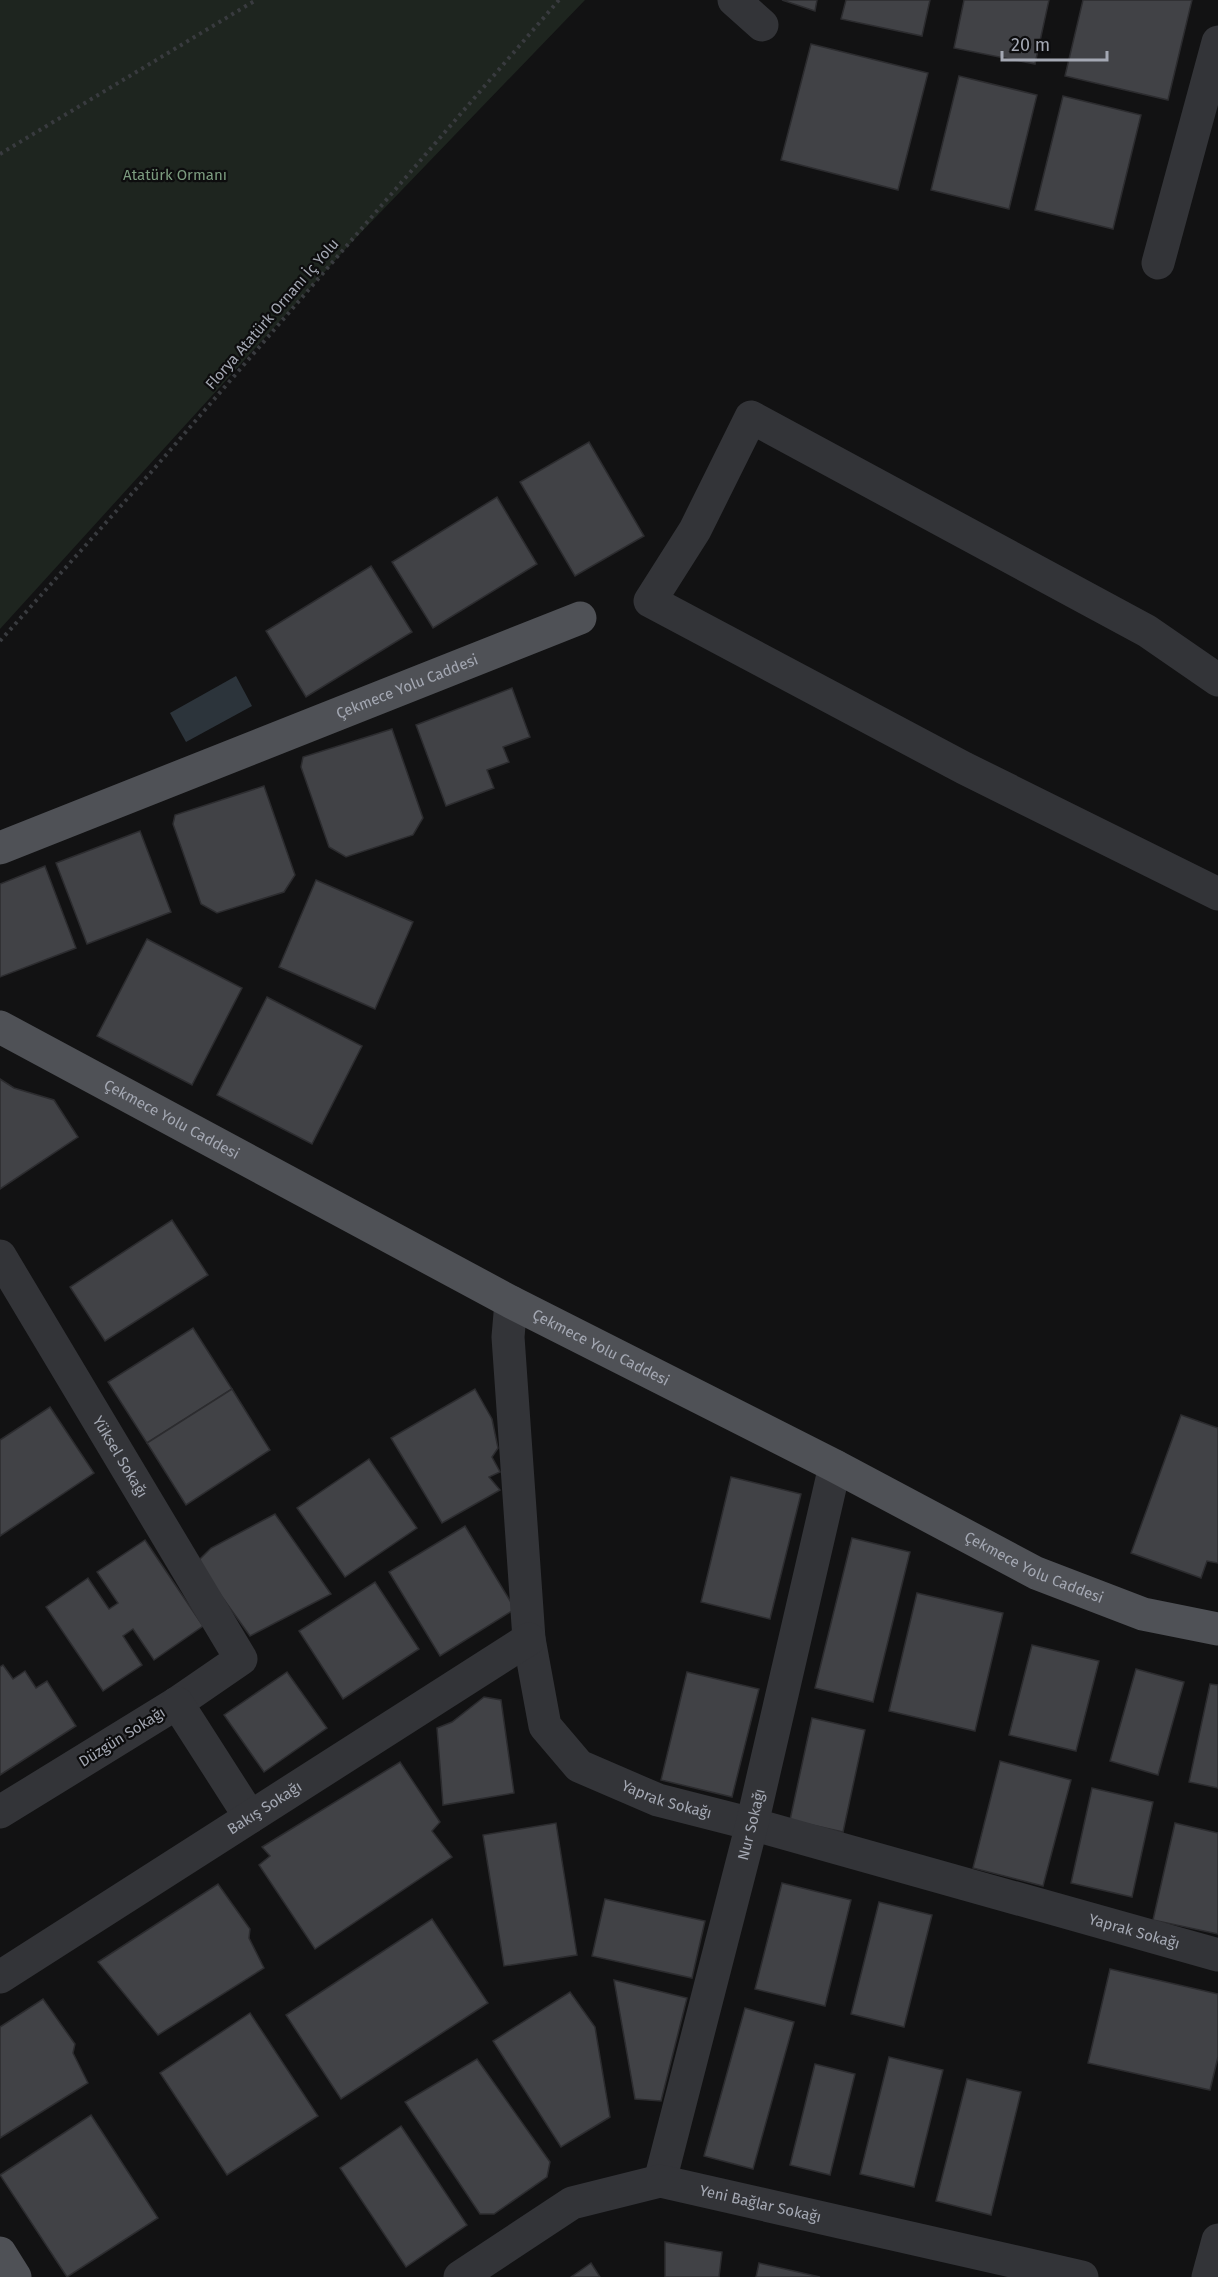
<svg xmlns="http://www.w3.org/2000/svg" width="1218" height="2277" viewBox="0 0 1218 2277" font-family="'Fira Sans',sans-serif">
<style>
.green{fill:#1e251f}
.water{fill:#2c343b}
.building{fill:#414246;stroke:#2c2c2f;stroke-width:1.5}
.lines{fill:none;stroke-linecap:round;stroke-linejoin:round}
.path{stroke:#393b3f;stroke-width:4;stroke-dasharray:3 4.5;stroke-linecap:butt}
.minor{stroke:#333438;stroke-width:33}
.major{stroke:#4f5156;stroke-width:33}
.labels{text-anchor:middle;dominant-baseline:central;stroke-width:4.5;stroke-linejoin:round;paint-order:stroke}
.park-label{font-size:15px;fill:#7c9c7f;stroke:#0d0d0e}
.street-label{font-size:15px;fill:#a4a8b3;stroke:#0d0d0e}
</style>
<rect width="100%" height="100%" fill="#121213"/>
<path class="green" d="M0 0H585L349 245 0 629Z"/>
<path class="water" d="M236 676 252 706 186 742 170 713Z"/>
<g class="building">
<path d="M782 0H817L815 11Z"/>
<path d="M846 0H930L922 36 841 19Z"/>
<path d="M964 0H1049L1035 64 954 48Z"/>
<path d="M1083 0H1192L1168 100 1065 76Z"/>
<path d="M811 44 928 73 898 190 781 160Z"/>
<path d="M959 76 1037 95 1009 209 931 190Z"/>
<path d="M1063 96 1141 115 1113 229 1035 210Z"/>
<path d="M589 442 644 536 575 576 520 482Z"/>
<path d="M497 497 537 564 433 628 392 562Z"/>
<path d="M371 566 412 632 306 697 266 631Z"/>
<path d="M512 688 530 737 503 747 509 762 487 770 494 788 446 806 416 725Z"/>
<path d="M392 729 423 818 413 835 346 857 329 847 301 767 303 757Z"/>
<path d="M264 786 295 875 284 892 217 913 201 904 173 824 175 815Z"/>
<path d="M140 831 171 912 87 944 56 863Z"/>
<path d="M45 866 76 948 0 977V884Z"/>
<path d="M316 880 413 922 375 1009 279 967Z"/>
<path d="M147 939 242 988 192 1085 97 1036Z"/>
<path d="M267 997 362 1046 312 1144 217 1095Z"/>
<path d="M0 1079 14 1088 54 1100 78 1137 0 1189Z"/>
<path d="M172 1220 208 1275 105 1341 70 1287Z"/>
<path d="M193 1328 232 1389 147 1443 108 1382Z"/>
<path d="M232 1389 270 1450 186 1505 147 1443Z"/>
<path d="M475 1389 492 1419 498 1448 492 1457 500 1472 489 1477 500 1490 442 1523 391 1438Z"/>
<path d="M50 1407 94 1473 0 1536V1440Z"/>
<path d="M1181 1415 1218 1428V1563L1207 1561 1201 1578 1131 1553Z"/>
<path d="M369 1459 417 1528 345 1577 297 1508Z"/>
<path d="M731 1477 801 1494 770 1619 701 1602Z"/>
<path d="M275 1514 331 1594 250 1636 202 1569 200 1559 211 1548Z"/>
<path d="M465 1526 515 1609 440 1656 389 1572Z"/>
<path d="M852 1538 910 1552 873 1702 815 1688Z"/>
<path d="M145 1540 203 1626 154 1660 133 1629 123 1636 142 1665 103 1691 46 1607 88 1578 109 1609 118 1603 97 1572Z"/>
<path d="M375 1582 419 1649 343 1699 299 1631Z"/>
<path d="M917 1593 1003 1613 975 1731 889 1711Z"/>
<path d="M1032 1645 1099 1661 1076 1751 1009 1735Z"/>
<path d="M3 1665 13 1679 25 1671 36 1688 47 1681 76 1726 0 1775V1667Z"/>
<path d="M1136 1669 1184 1682 1158 1775 1110 1761Z"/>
<path d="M287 1672 327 1728 264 1772 224 1715Z"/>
<path d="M687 1672 759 1689 732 1797 661 1780Z"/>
<path d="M1210 1684 1218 1685V1788L1189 1782Z"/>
<path d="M484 1697 501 1700 514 1793 443 1805 437 1728 452 1722Z"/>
<path d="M812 1718 865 1730 843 1832 790 1820Z"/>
<path d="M1000 1761 1071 1780 1043 1886 973 1868Z"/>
<path d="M400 1762 440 1822 432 1831 452 1857 315 1949 259 1865 270 1856 262 1847Z"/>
<path d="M1092 1788 1153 1802 1132 1897 1071 1883Z"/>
<path d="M556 1823 577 1955 504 1966 483 1835Z"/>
<path d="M1175 1823 1218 1833V1934L1153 1920Z"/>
<path d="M782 1883 851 1900 825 2006 755 1989Z"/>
<path d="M218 1884 250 1929 249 1938 264 1968 158 2035 98 1962Z"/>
<path d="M605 1899 705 1921 692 1978 592 1956Z"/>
<path d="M879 1902 932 1915 904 2027 851 2014Z"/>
<path d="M432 1919 488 2003 341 2099 286 2015Z"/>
<path d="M1110 1969 1218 1994V2057L1210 2090 1088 2063Z"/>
<path d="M614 1980 687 1998 661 2101 635 2099Z"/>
<path d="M570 1992 595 2027 610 2117 561 2147 493 2041Z"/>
<path d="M43 1999 75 2044 73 2053 88 2083 0 2138V2027Z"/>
<path d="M745 2008 794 2022 753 2169 704 2156Z"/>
<path d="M250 2013 318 2116 227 2175 160 2073Z"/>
<path d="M889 2057 943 2070 914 2187 860 2174Z"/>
<path d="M477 2059 550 2162 547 2177 494 2214H480L405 2102Z"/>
<path d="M815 2064 855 2074 830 2175 790 2165Z"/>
<path d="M967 2079 1021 2092 991 2215 936 2201Z"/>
<path d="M91 2115 158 2218 67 2277 0 2175Z"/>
<path d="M401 2126 467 2225 406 2267 340 2168Z"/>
<path d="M665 2242 722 2252 719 2277H665Z"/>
<path d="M591 2263 600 2277H571Z"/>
<path d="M759 2263 820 2277H756Z"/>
</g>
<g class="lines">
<g class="path">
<path d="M0 154 256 0"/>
<path d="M0 641 153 470 559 0"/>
</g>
<g class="minor">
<path d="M734 0 762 25"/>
<path d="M1158 263 1218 42"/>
<path d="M1218 680 1147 631 751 417 695 530 650 601 964 768 1218 894"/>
<path id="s1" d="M0 1256 241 1659 177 1703 0 1812"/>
<path id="s2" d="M511 1302 508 1337 529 1639 545 1726 579 1766 658 1800 752 1824 1218 1955"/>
<path d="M177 1703 250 1817"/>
<path id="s3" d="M0 1977 529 1639"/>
<path id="s4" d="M660 2181 752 1824 835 1466"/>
<path id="s5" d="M460 2277 572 2203 660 2181 1082 2277"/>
<path d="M1208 2277 1218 2240"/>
</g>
<g class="major">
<path id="s6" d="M0 848 580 618"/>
<path id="s7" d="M0 1027 511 1302 835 1466 1036 1573 1143 1614 1218 1629"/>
<path d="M0 2253 15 2277"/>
</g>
</g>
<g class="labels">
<g class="park-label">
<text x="175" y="175">Atatürk Ormanı</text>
</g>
<g class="street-label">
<text transform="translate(272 314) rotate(-49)">Florya Atatürk Ornanı İç Yolu</text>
<text stroke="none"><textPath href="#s6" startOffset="438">Çekmece Yolu Caddesi</textPath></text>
<text stroke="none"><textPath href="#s7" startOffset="195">Çekmece Yolu Caddesi</textPath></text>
<text stroke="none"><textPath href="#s7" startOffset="681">Çekmece Yolu Caddesi</textPath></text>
<text stroke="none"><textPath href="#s1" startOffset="234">Yüksel Sokağı</textPath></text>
<text stroke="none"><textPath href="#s7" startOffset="1167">Çekmece Yolu Caddesi</textPath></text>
<text transform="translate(122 1737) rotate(-32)">Düzgün Sokağı</text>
<text stroke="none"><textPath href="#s2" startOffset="573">Yaprak Sokağı</textPath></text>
<text stroke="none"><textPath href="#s3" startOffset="314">Bakış Sokağı</textPath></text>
<text stroke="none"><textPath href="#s4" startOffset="368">Nur Sokağı</textPath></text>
<text stroke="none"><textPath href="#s2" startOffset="1059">Yaprak Sokağı</textPath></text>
<text stroke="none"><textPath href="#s5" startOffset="328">Yeni Bağlar Sokağı</textPath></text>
</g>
</g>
<path d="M1002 51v9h105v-9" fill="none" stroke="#a4a8b3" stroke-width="3"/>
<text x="1011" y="51" font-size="18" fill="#a4a8b3" stroke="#0d0d0e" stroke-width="4.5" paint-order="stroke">20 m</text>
</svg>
